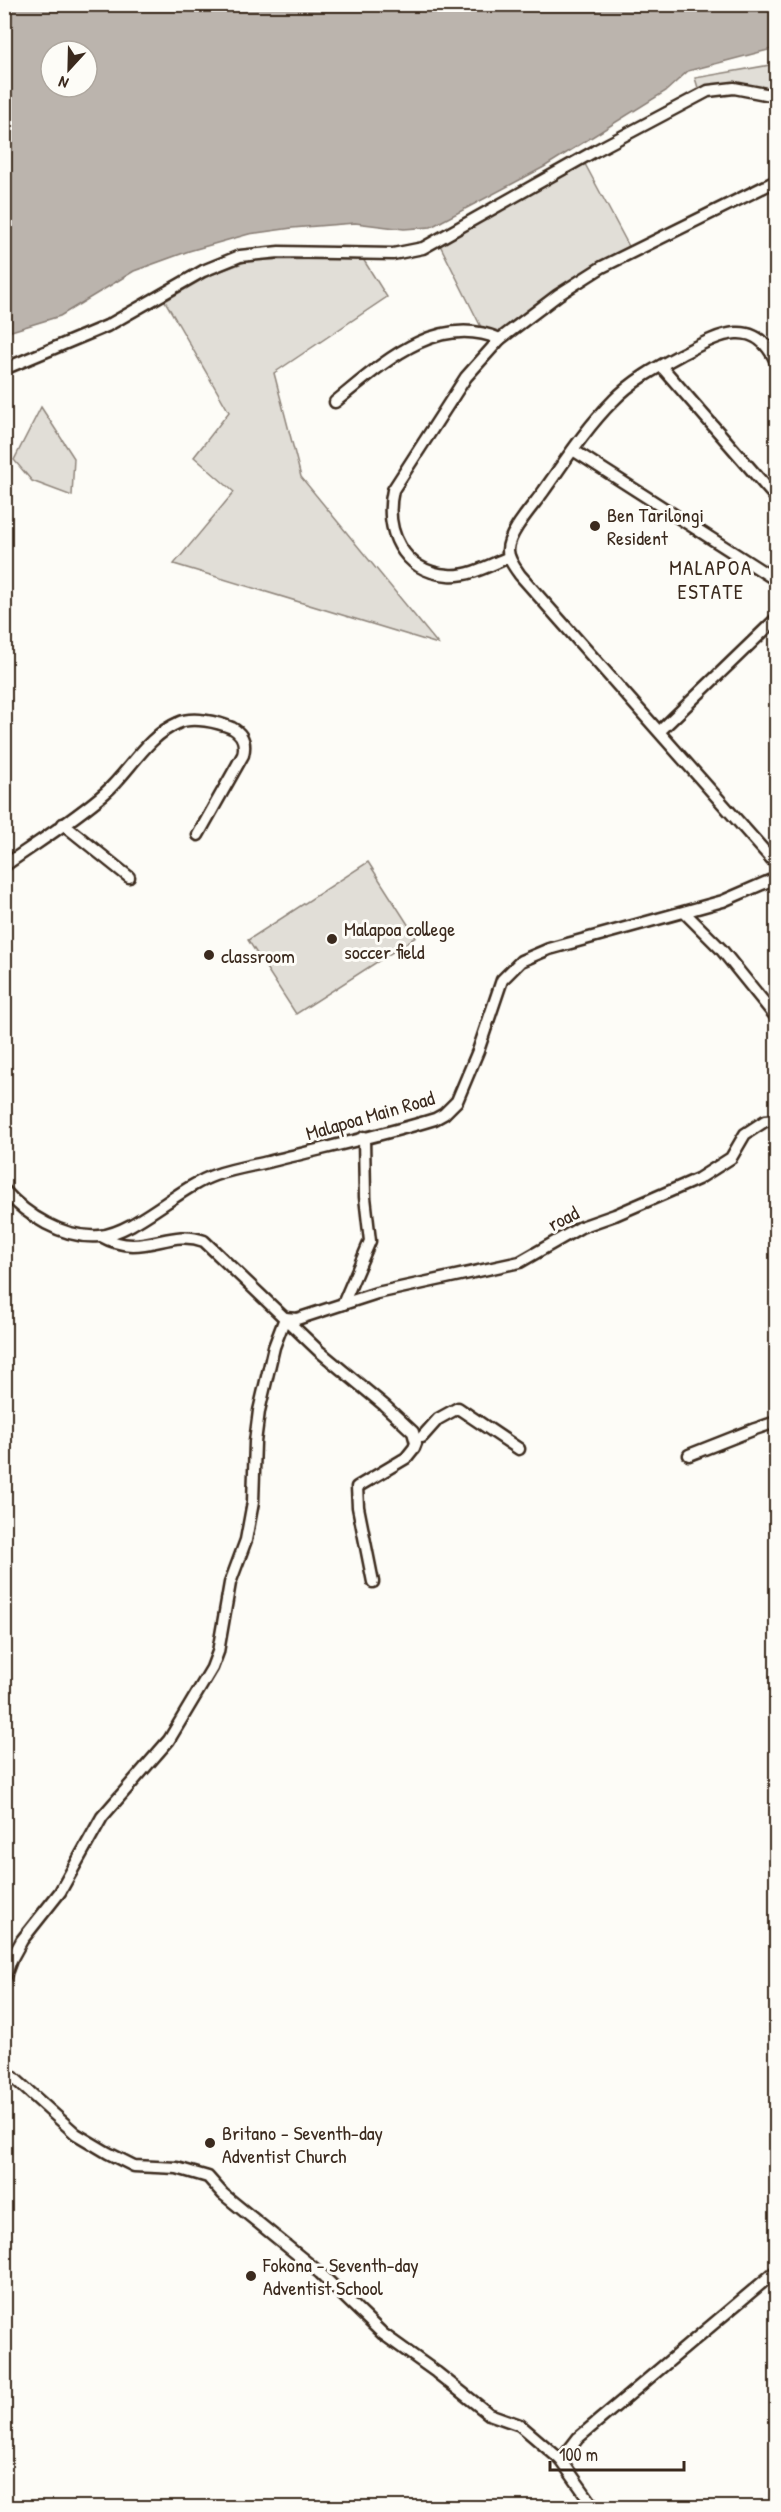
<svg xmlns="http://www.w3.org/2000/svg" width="781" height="2512" viewBox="0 0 781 2512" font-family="'Patrick Hand',sans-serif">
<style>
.green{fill:#e1ded7;stroke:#8e847a;stroke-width:1.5}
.water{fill:#bbb4ad;stroke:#887d74;stroke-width:1.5;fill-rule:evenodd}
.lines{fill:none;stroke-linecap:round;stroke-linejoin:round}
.minor-casing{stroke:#3b2a1e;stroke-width:15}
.minor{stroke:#fdfcf7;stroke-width:10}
.poi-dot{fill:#3b2a1e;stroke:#fdfcf7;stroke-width:2}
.labels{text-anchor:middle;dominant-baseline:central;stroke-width:6;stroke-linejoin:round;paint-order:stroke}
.poi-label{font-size:20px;fill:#3b2a1e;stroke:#fdfcf7;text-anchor:start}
.street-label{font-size:20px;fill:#3b2a1e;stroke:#fdfcf7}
.neighbourhood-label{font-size:21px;letter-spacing:1.5px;fill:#3b2a1e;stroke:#fdfcf7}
</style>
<rect width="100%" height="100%" fill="#fdfcf7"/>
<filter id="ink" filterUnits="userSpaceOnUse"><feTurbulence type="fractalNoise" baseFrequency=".0167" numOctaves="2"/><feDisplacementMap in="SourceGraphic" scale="12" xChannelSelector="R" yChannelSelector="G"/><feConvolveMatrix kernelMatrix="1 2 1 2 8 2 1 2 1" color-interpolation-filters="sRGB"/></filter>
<g filter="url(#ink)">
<g class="green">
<path d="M776 64V97L743 90 699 91 695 78Z"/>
<path d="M585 164 632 252 500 338 484 333 438 241Z"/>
<path d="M363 259 387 297 274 373 301 477 438 644 174 564 234 492 194 457 229 412 165 301 208 276 250 260Z"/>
<path d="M41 407 74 458 72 496 32 481 14 460Z"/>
<path d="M368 862 416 937 296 1014 248 940Z"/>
</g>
<path class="water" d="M5 4 776 5V48L688 71 666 91 544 167 431 227 404 229 355 223 292 228 249 234 189 251 134 271 60 316 5 333ZM51 51H87V87H51Z"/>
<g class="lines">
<defs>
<g id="minor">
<path d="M776 362C754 313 715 337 680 355 656 368 632 381 613 401 586 428 565 461 543 492 533 506 508 533 508 550 508 559 515 568 520 575L776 864"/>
<path d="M661 366 776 498"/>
<path d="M4 369 107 326 203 271 240 256 279 252 393 254 423 248 595 151 708 91 734 88 776 96"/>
<path d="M335 402C382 364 436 312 500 339"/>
<path d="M573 450 776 580"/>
<path d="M509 557C490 565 469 577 448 575 402 572 384 529 393 490L466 377 500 339 558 295 602 267 776 181"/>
<path d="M660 731 776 619"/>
<path d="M63 824 129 877"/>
<path d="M4 866C38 842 74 820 105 793 129 772 147 736 178 723 192 716 218 722 232 728 243 734 246 743 243 755L198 835"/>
<path d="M685 913 721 949 776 1017"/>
<path d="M4 1190C26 1215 63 1239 99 1236 135 1233 179 1187 215 1175 232 1169 250 1166 268 1162 323 1148 380 1136 435 1119L444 1114 457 1101 478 1051 502 980 521 961 549 949 723 901 776 878"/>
<path d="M101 1236C143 1260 168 1227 204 1241L319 1351 384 1405 413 1432 416 1443 414 1448 406 1458 357 1487 358 1507 373 1582"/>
<path d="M343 1304 377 1293 520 1262 581 1227 615 1215 698 1179 731 1158 745 1134 765 1121 776 1120"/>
<path d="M285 1318 297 1319 343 1304 370 1241 365 1197 364 1137"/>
<path d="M422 1437 438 1419 458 1408 519 1449"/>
<path d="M689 1455 755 1429 776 1422"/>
<path d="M4 1979 11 1960 22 1940 60 1892 102 1817 169 1740 212 1668 218 1652 230 1583 246 1540 253 1502 255 1442 259 1411 274 1347 285 1318"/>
<path d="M4 2069 76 2134 108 2153 134 2166 177 2168 208 2177 223 2194 320 2273 383 2334 436 2372 489 2414 520 2425 561 2460 595 2508"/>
<path d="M561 2460 578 2438 776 2271"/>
</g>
</defs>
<use href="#minor" class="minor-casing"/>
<use href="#minor" class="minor"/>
</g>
</g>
<g class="poi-dot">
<circle cx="595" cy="526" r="6"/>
<circle cx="332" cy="939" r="6"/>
<circle cx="209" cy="955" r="6"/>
<circle cx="210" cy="2143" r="6"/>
<circle cx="251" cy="2276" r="6"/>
</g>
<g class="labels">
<g class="poi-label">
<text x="607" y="514">Ben Tarilongi<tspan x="607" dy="23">Resident</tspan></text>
<text x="344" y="928">Malapoa college<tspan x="344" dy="23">soccer field</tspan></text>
<text x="221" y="955">classroom</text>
<text x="222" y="2132">Britano - Seventh-day<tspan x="222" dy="23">Adventist Church</tspan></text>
<text x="263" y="2264">Fokona - Seventh-day<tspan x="263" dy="23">Adventist School</tspan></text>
</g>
<g class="street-label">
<text transform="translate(370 1115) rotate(-16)">Malapoa Main Road</text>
<text transform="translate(563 1218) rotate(-27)">road</text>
</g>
<g class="neighbourhood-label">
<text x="711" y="567">MALAPOA<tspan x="711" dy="24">ESTATE</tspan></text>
</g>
</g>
<rect width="781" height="2512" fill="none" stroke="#fdfcf7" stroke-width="24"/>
<rect x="12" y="12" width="757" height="2488" fill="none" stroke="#3b2a1e" stroke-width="2" filter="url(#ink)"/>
<g transform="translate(69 69) rotate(202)"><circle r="28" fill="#fdfcf7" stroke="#afa8a0" stroke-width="1.5"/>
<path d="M0-4.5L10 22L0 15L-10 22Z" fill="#3b2a1e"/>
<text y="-9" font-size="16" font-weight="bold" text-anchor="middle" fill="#3b2a1e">N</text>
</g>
<path d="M550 2461v9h134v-9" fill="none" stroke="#3b2a1e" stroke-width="3"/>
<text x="559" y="2461" font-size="18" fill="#3b2a1e" stroke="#fdfcf7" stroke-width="4.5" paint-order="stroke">100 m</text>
</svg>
